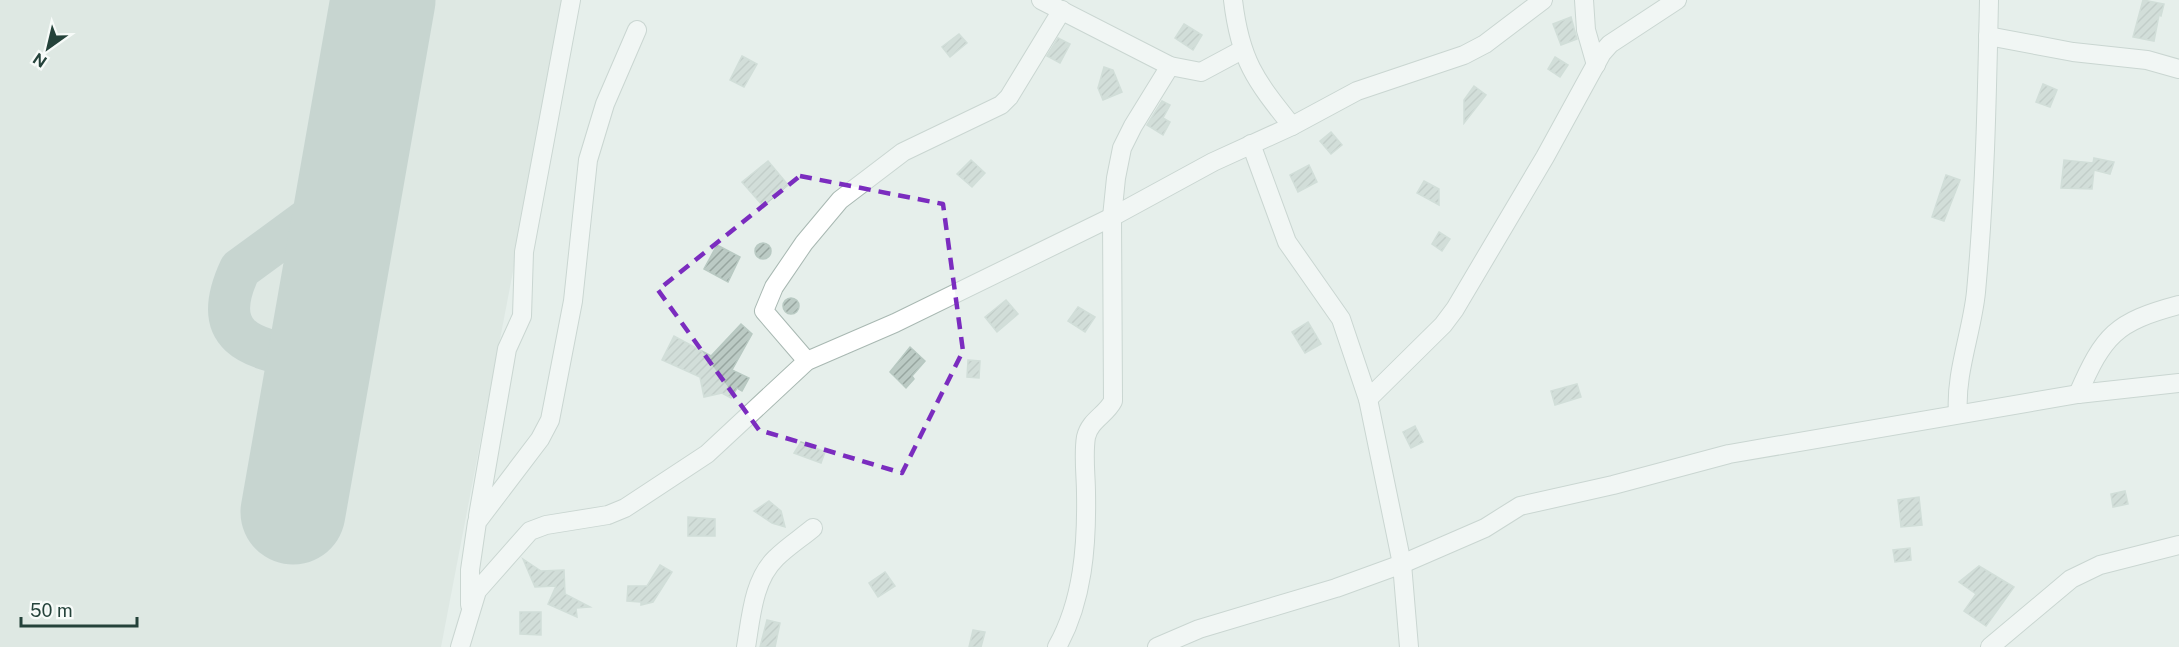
<svg xmlns="http://www.w3.org/2000/svg" width="2179" height="647" viewBox="0 0 2179 647" font-family="'Public Sans',sans-serif">
<style>
.built{fill:#d4dfda}
.lines{fill:none;stroke-linecap:round;stroke-linejoin:round}
.taxiway{stroke:#a2b6b0;stroke-width:42}
.runway{stroke:#a2b6b0;stroke-width:105}
.building{fill:url(#building-hatch);stroke:#b8c9c2;stroke-width:1.5}
.minor-casing{stroke:#a8b8b2;stroke-width:20}
.minor{stroke:#fff;stroke-width:18}
.marked{fill:none;stroke:#7b2cbf;stroke-width:4.5;stroke-dasharray:12 8;stroke-linejoin:round}
</style>
<defs>
<pattern id="building-hatch" width="6" height="6" patternUnits="userSpaceOnUse" patternTransform="scale(1.5)"><rect width="6" height="6" fill="#bbcac4"/><path d="M-1 1l2-2M0 6l6-6M5 7l2-2" fill="none" stroke="#98a6a0"/></pattern>
</defs>
<rect width="100%" height="100%" fill="#e6efeb"/>
<path class="built" d="M0 0H565L441 647H0Z"/>
<g class="lines">
<path class="taxiway" d="M319 362C263 349 204 346 240 269L330 203 351 181"/>
<path class="runway" d="M293 512 383 0"/>
</g>
<g class="building">
<path d="M2143 0 2164 4 2161 16 2159 15 2154 41 2133 37Z"/>
<path d="M1571 17 1577 39 1561 45 1553 24Z"/>
<path d="M1184 24 1202 35 1193 50 1175 38Z"/>
<path d="M959 34 967 43 950 57 942 47Z"/>
<path d="M1058 38 1070 44 1060 63 1047 56Z"/>
<path d="M742 56 757 64 744 87 730 80Z"/>
<path d="M1555 57 1568 65 1560 77 1548 69Z"/>
<path d="M1104 67 1113 70 1122 92 1103 100 1098 88Z"/>
<path d="M2043 84 2057 90 2050 107 2036 102Z"/>
<path d="M1474 86 1486 95 1464 123V100Z"/>
<path d="M1162 101 1170 105 1163 118 1170 122 1163 135 1147 125Z"/>
<path d="M1331 132 1342 145 1331 154 1320 141Z"/>
<path d="M2094 158 2114 162 2110 174 2094 170 2092 189 2061 188 2064 160 2093 163Z"/>
<path d="M971 160 985 173 972 187 957 174Z"/>
<path d="M768 161 788 185 763 206 742 182Z"/>
<path d="M1309 165 1317 182 1298 192 1290 175Z"/>
<path d="M1946 175 1960 180 1944 221 1932 217Z"/>
<path d="M1424 181 1439 189V205L1417 193Z"/>
<path d="M1439 232 1450 239 1442 251 1432 244Z"/>
<circle cx="763" cy="251" r="8"/>
<path d="M717 245 740 257 728 282 704 269Z"/>
<circle cx="791" cy="306" r="8"/>
<path d="M1006 300 1018 314 997 332 985 317Z"/>
<path d="M1078 307 1095 317 1085 332 1068 321Z"/>
<path d="M1308 322 1321 344 1305 353 1292 332Z"/>
<path d="M741 324 752 334 732 370 749 378 742 391 737 388 731 398 722 393 704 397 700 377 662 360 674 336 711 356Z"/>
<path d="M910 347 925 361 912 376 914 379 906 388 890 372Z"/>
<path d="M968 360 980 361 979 378 967 377Z"/>
<path d="M1577 384 1581 397 1555 405 1551 391Z"/>
<path d="M1415 426 1423 442 1411 448 1403 432Z"/>
<path d="M801 442 825 452 821 463 794 453Z"/>
<path d="M2125 491 2128 504 2113 507 2111 494Z"/>
<path d="M1919 497 1922 525 1901 527 1898 500Z"/>
<path d="M769 501 781 511 785 527 772 523 754 511Z"/>
<path d="M688 517 715 519V536H688Z"/>
<path d="M1910 548 1911 560 1895 562 1893 550Z"/>
<path d="M523 559 541 571 564 570 565 594 590 607 576 608 577 617 548 604 556 586 535 587Z"/>
<path d="M660 565 672 572 653 602 641 605V602L627 601 628 586H647Z"/>
<path d="M1979 566 2014 587 1986 626 1964 611 1976 594 1959 582Z"/>
<path d="M885 572 895 586 878 597 869 583Z"/>
<path d="M520 612H541V635L520 634Z"/>
<path d="M767 620 780 623 775 647H760Z"/>
<path d="M973 630 985 632 981 647H969Z"/>
</g>
<g class="lines">
<defs>
<g id="minor">
<path d="M1041 0 1170 66 1201 72 1242 50"/>
<path d="M1233 0C1240 60 1255 80 1292 126"/>
<path d="M1584 0 1586 30 1596 65"/>
<path d="M1988 36 2073 52 2147 60 2179 69"/>
<path d="M1251 144 1287 242 1341 319 1368 399 1402 564 1409 647"/>
<path d="M807 361 764 311 774 287 804 243 840 200 903 152 1001 105 1009 97 1062 10"/>
<path d="M2078 394C2104 335 2115 322 2179 305"/>
<path d="M1368 399 1443 325 1455 309 1545 157 1602 53 1610 44 1677 0"/>
<path d="M1958 413C1955 373 1972 332 1976 292 1985 195 1987 97 1989 0"/>
<path d="M478 516 507 349 522 316 524 252 571 0"/>
<path d="M470 605V570L477 522 540 439 550 420 573 301 588 160 605 104 637 30"/>
<path d="M460 647 477 591 530 531 546 525 608 515 625 508 707 454 807 361 895 323 1112 217 1213 162 1292 126 1357 91 1464 55 1485 44 1543 0"/>
<path d="M746 647C751 618 753 580 776 558 787 547 801 538 813 528"/>
<path d="M1057 647C1083 601 1087 545 1086 493 1086 476 1083 455 1086 437 1090 420 1106 415 1113 401L1112 217 1116 178 1122 148 1133 126 1170 66"/>
<path d="M1157 647 1199 629 1336 588 1402 564 1485 528 1520 506 1613 485 1729 454 2078 394 2179 383"/>
<path d="M1990 647 2071 579 2100 565 2179 545"/>
</g>
</defs>
<use href="#minor" class="minor-casing"/>
<use href="#minor" class="minor"/>
</g>
<path d="M0 0H2179V647H0ZM800 176 943 204 963 351 902 473 759 430 658 290Z" fill="#e6efeb" fill-opacity=".55" fill-rule="evenodd"/>
<path class="marked" d="M800 176 943 204 963 351 902 473 759 430 658 290Z"/>
<g transform="translate(48 48) rotate(214)" stroke="#f7fbf9" stroke-width="4.5" paint-order="stroke">
<path d="M0-4.5L10 22L0 15L-10 22Z" fill="#24423a"/>
<text y="-9" font-size="16" font-weight="bold" text-anchor="middle" fill="#24423a">N</text>
</g>
<path d="M21 617v9h116v-9" fill="none" stroke="#24423a" stroke-width="3"/>
<text x="30" y="617" font-size="18" fill="#24423a" stroke="#f7fbf9" stroke-width="4.5" paint-order="stroke">50 m</text>
</svg>
